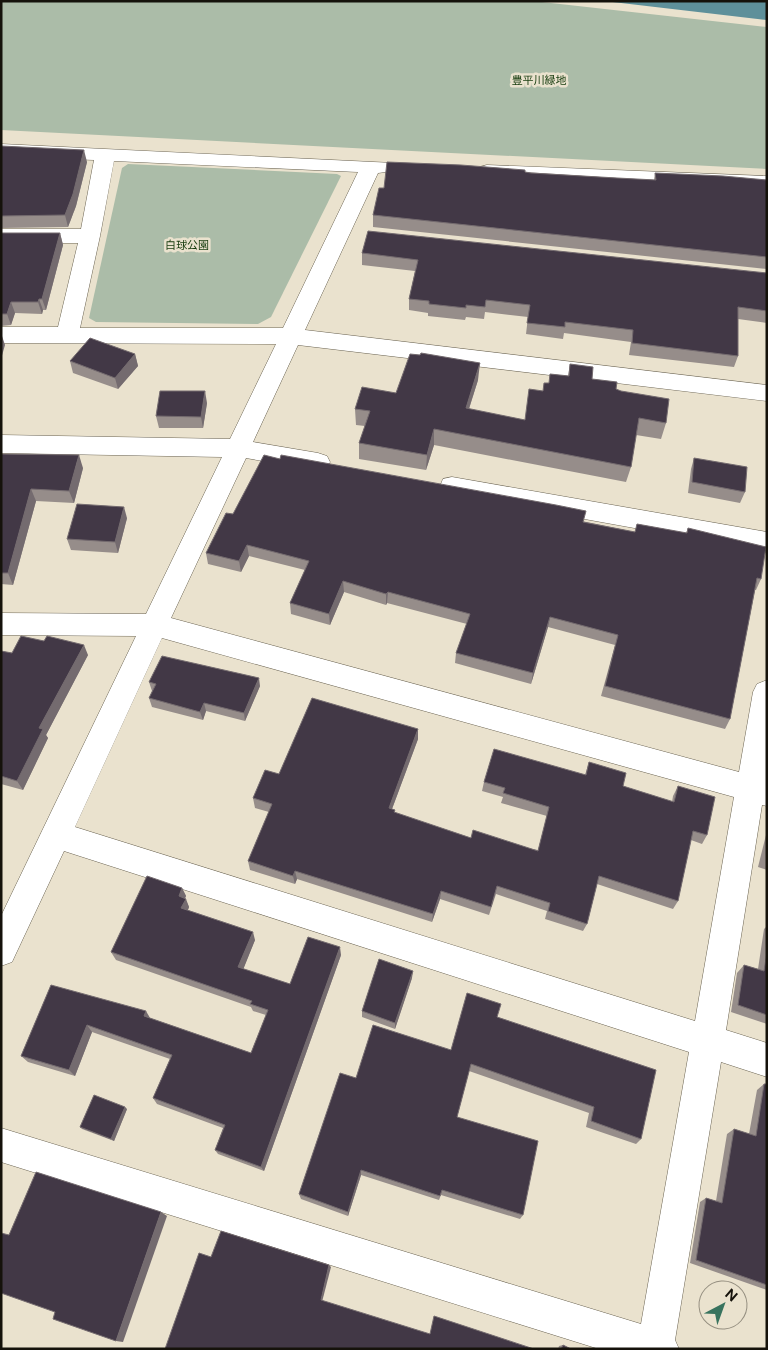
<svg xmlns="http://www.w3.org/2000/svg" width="768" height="1350" viewBox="0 0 768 1350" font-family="'Public Sans','Noto Sans JP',sans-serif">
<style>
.green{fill:#abbca8}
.water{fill:#5e909a}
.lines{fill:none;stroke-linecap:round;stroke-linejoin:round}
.minor-casing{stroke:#6b6453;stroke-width:1}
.minor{fill:#fff;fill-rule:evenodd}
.wall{fill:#968d8a}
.shaded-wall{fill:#746b6f}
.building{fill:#423846;stroke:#746b6f}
.labels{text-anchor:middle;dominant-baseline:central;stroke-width:5;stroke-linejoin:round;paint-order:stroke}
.far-park-label{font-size:11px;fill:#153b0d;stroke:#eae2ce}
</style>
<rect width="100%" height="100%" fill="#eae2ce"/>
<g class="green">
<path d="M1 1H533L767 27V169L1 130Z"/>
<path d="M128 164 337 174 341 176 271 317 258 324 96 322 89 318 122 168Z"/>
</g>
<path class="water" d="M604 1H767V20Z"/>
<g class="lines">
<defs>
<g id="minor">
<path d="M1 144 394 163 397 167 394 171 378 173 305 330 767 385V401L298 345 253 442 318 453 327 456 330 462 327 468 318 471 246 458 171 618 739 772 753 692 757 684 767 680V806L762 805 726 1030 767 1043V1077L721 1062 675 1340 679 1349H599L1 1162V1128L641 1324 689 1052 64 851 12 962 1 966V916L136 636 1 635V613L146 614 222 457 1 453V435L230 439 276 344 1 343V327H58L78 243H1V229H81L94 160 1 156ZM114 161 358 172 283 328H80L100 236ZM162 638 734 797 695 1021 75 827Z"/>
<path d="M487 165 767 176V188L480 175 477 171 480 167Z"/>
<path d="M452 477 767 532V552L452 495 443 493 440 486 443 479Z"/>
</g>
</defs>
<use href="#minor" class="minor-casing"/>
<use href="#minor" class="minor"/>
</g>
<g class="wall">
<path d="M1 146 87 162 76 206 68 227 1 228Z"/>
<path d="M525 172 617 178 654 180 655 173 767 180V269L373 227V215L384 188Z"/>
<path d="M1 233H60L63 245 46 310H43L42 314 15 313 11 325 1 326Z"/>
<path d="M362 253 767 273V323L738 319V356L734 367 629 355 631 342 564 333 563 339 526 334 528 317 485 312 484 319 466 317 465 320 428 316V313L409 310V299L415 271 362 265Z"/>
<path d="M135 354 138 366 118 389 73 373 70 361Z"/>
<path d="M570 364 592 379 616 389 666 423 661 439 636 435 631 467 626 482 434 445 426 470 359 459V443L365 426 356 425 355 409 396 393 478 380 469 409 525 420 543 391 549 383 550 374 568 376Z"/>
<path d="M207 403 203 428H159L156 416Z"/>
<path d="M1 454 83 468 74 503 36 501 13 585 1 584Z"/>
<path d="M694 458 745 492 740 503 688 493 691 469Z"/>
<path d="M280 459 635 532 637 524 686 533 688 528 761 579 756 590H755L730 719 725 729 601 696 615 645 548 627 531 684 455 663 456 653 467 624 387 603 386 605 344 592 330 625 291 614 290 603 305 570 249 556 241 572 208 564 206 553 233 514Z"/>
<path d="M127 518 118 553 71 550 67 539Z"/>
<path d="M44 641 88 655 46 735 48 738 23 790 1 784V651L12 653Z"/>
<path d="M149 682 260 686 245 721 206 711 203 720 152 707 149 698 152 691Z"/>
<path d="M418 729V739L392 809 395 810V813L471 838 538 850 547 816 501 803 503 797 482 791 484 782 585 775 589 762 623 786 672 802 673 796 678 786 707 835 702 844 691 840 678 901 673 909 597 884 587 924 583 931 545 919 547 911 496 894 489 915 440 899 432 922 297 879 295 884 250 870 248 861 269 812 255 808 253 798 279 774Z"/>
<path d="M767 831V870L758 867Z"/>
<path d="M182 888 186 896 185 898 189 907 188 910 255 940 243 969 290 984 341 955 264 1171 218 1154 215 1150 223 1128 157 1104 153 1098 170 1059 92 1032 75 1076 28 1062 21 1056 51 985 150 1018 251 1053 266 1015 253 1011 251 1007 116 960 111 952Z"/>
<path d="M767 926V1024L731 1012 737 973 744 965 758 969 764 929Z"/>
<path d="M412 978 395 1029 362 1017V1011Z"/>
<path d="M497 1017 641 1139 636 1144 586 1127 589 1113 469 1071 457 1117 523 1215 520 1219 441 1195 439 1200 361 1175 348 1216 301 1199 299 1194 356 1078 451 1050Z"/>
<path d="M764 1084H767V1290L690 1263 700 1202 706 1198 716 1201 727 1134 734 1129 749 1134 757 1090Z"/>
<path d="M127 1109 114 1141 82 1129 80 1127Z"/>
<path d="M563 1345 571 1349H558L559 1346Z"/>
</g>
<g class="shaded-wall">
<path d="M84 150 87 162 76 206 68 227 65 215Z"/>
<path d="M60 233 63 245 46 310 42 299Z"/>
<path d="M39 299 43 310 42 314 38 302Z"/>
<path d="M11 302 15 313 11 325 7 314Z"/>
<path d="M1 333 5 345 1 359Z"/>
<path d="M135 354 138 366 118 389 115 378Z"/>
<path d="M480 363 478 380 464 424 466 408Z"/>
<path d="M205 391 207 403 203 428 201 417Z"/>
<path d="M434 429V445L426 470 427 455Z"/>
<path d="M79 455 83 468 74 503 69 491Z"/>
<path d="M31 489 36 501 13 585 8 573Z"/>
<path d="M124 507 127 518 118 553 115 542Z"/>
<path d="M247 545 249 556 241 572 239 561Z"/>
<path d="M343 581 344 592 330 625 329 614Z"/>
<path d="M388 592 387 603 386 605V594Z"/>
<path d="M550 617 548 627 531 684 533 673Z"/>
<path d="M84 645 88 655 46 735 48 738 23 790 17 781 39 728Z"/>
<path d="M259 678 260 686 245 721 244 713Z"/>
<path d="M204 703 206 711 203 720 200 712Z"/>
<path d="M418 729V739L389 817V808Z"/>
<path d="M295 871 297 879 295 884 293 876Z"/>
<path d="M182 888 186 896 182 905 179 896Z"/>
<path d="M441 891 440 899 432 922 433 914Z"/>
<path d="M186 899 189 907 185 917 181 908Z"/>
<path d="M253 932 255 940 241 975 238 967Z"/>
<path d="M340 947 341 955 264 1171 261 1167Z"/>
<path d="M413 971 412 978 395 1029V1023Z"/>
<path d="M146 1011 150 1018 144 1016Z"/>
<path d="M87 1025 92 1032 75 1076 69 1070Z"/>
<path d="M125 1107 127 1109 114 1141 111 1139Z"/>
<path d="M361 1170V1175L348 1216V1212Z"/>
<path d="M161 1212 167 1216 123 1342 116 1341Z"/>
<path d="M329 1265 331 1267 322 1302 321 1300Z"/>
</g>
<g class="building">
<path d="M1 146 84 150 73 194 65 215 1 216Z"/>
<path d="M387 162 461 165 525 170V172L531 173 617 178 656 180 655 173 723 176 767 180V257L373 215 379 188H384Z"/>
<path d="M368 231 767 273V311L738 307V356L632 343 633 330 565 322V327L527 323 530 305 486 300 485 307 466 305V308L429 304V301L409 299 418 260 362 253Z"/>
<path d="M1 233H60L42 299H39L38 302H11L7 314H1Z"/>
<path d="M90 338 135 354 115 378 70 361Z"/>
<path d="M421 353 480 363 466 408 525 420 529 389 543 391 544 383H549L550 374 569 376 570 364 593 367 592 379 617 382 616 389 621 391 669 399 666 423 639 418 631 467 434 429 427 455 359 443 370 411 355 409 362 387 396 393 410 354 420 355Z"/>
<path d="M160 391H205L201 417 156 416Z"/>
<path d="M1 454 79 455 69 491 31 489 8 573H1Z"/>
<path d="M264 455 280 459 281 455 556 505 586 511 583 522 635 532 637 524 687 533 688 528 766 547 761 579 757 578 730 719 605 686 618 635 550 617 533 673 456 653 470 614 388 592 386 594 343 581 329 614 290 603 309 561 247 545 239 561 206 553 226 513 233 514Z"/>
<path d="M694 458 747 467 745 492 692 482Z"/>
<path d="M77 504 124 507 115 542 67 539Z"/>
<path d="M21 636 44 641 47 636 84 645 39 728 43 729 17 781 1 776V651L12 653Z"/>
<path d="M162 656 259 678 244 713 204 703 200 712 149 698 156 684 149 682Z"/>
<path d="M312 698 418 729 389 808 395 810 394 812 471 838 473 830 538 851 549 807 503 793 505 788 484 782 494 749 586 775 589 762 626 773 623 786 674 802 678 786 715 797 707 835 693 831 678 901 599 876 587 924 548 911 550 903 497 886 491 907 441 891 433 914 295 871 293 876 248 861 272 804 253 798 265 770 279 774Z"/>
<path d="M147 876 182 888 179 896 186 899 181 908 253 932 238 967 290 984 308 937 340 947 261 1167 215 1150 225 1125 153 1098 172 1055 87 1025 69 1070 21 1056 51 985 146 1011 144 1016 251 1053 268 1010 250 1004 252 1001 111 952Z"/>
<path d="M767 952V1015L738 1005 744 965 764 971Z"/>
<path d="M379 959 413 971 395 1023 362 1011Z"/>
<path d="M467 993 501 1004 497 1017 656 1070 641 1139 591 1121 594 1107 471 1064 457 1117 538 1141 523 1215 442 1190 440 1196 361 1170 348 1212 299 1194 340 1073 356 1078 373 1025 451 1050Z"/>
<path d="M764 1084H767V1285L696 1260 706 1198 722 1203 734 1129 756 1136Z"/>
<path d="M94 1095 125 1107 111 1139 80 1127Z"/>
<path d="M36 1172 161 1212 116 1341 53 1319 55 1312 1 1293V1233L9 1235Z"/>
<path d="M221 1231 329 1265 321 1300 430 1334 434 1316 534 1349H165L199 1253 211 1257Z"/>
<path d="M563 1345 571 1349H561Z"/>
</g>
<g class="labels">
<g class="far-park-label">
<text x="539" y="80">豊平川緑地</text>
<text x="187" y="245">白球公園</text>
</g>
</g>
<rect width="768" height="1350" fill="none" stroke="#15120b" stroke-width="5"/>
<g transform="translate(723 1305) rotate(41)"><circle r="24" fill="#eae2ce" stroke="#958f80"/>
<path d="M0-4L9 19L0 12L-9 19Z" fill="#38735e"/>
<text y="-8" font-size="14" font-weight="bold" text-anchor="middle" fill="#15120b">N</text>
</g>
</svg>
